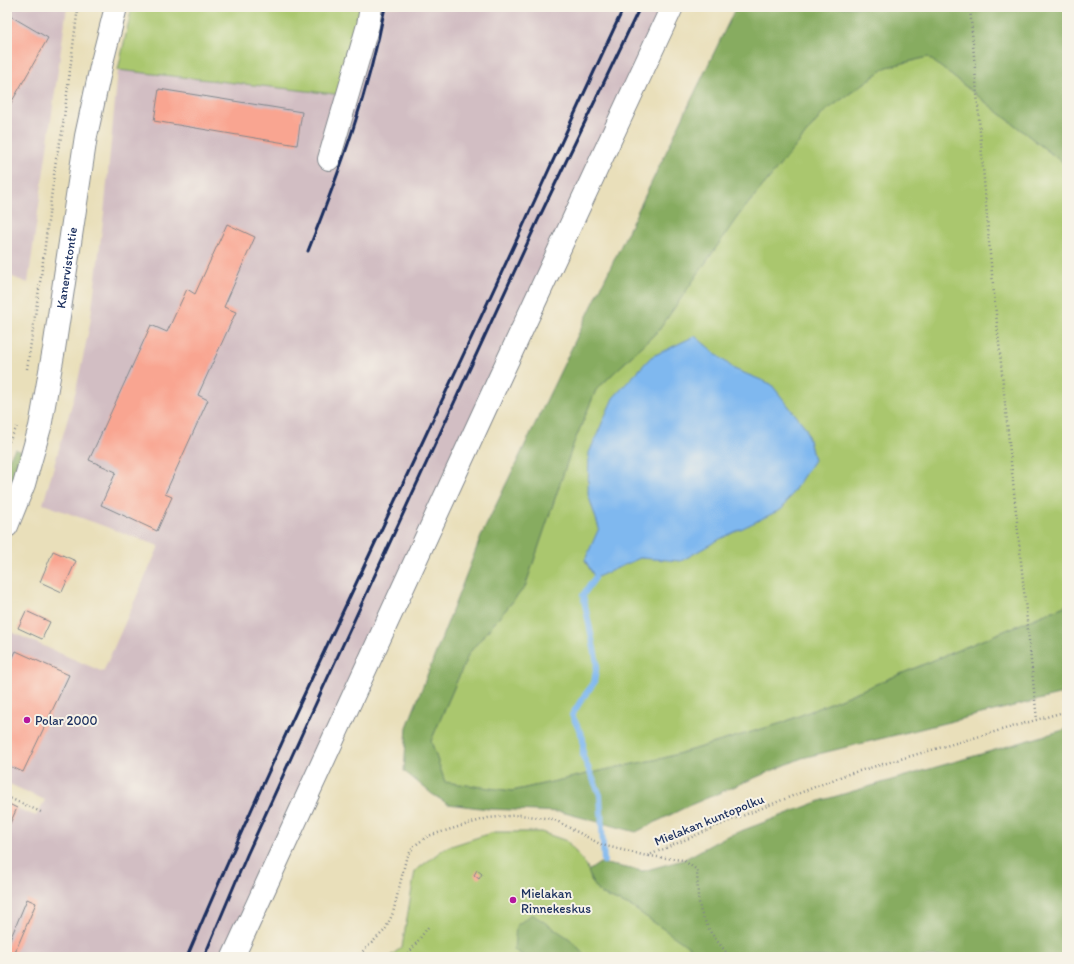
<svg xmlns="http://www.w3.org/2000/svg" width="1074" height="964" viewBox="0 0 1074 964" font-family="Itim,sans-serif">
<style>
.industrial{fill:#d2bec3}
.green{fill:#aac76e;stroke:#627b66;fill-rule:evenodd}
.forest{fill:#87ac61;stroke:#516e60}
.water{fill:#7fb8ef;stroke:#4d74a6}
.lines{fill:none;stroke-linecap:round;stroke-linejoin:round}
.stream{stroke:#7fb8ef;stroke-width:6}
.building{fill:#f9a591}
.minor-casing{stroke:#82878c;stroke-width:24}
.path{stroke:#82878c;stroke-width:2.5;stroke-dasharray:1 3;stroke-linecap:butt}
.minor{stroke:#fff;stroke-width:22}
.rail{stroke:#1b2f5e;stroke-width:3}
.poi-dot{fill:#b5179e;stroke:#f7f3e8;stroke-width:1.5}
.labels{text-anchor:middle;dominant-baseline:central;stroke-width:4;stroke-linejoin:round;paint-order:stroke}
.street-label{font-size:13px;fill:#1b2f5e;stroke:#f7f3e8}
.poi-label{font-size:13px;fill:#1b2f5e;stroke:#f7f3e8;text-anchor:start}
</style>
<rect width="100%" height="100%" fill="#f7f3e8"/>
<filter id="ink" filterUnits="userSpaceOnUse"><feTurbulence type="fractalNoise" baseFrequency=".025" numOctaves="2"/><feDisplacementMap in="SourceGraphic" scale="8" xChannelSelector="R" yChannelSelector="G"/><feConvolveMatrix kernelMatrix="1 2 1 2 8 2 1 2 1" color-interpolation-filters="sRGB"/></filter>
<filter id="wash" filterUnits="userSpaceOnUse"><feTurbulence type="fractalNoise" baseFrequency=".012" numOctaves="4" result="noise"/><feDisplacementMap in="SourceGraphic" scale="16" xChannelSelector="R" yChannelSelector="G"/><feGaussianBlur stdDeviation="0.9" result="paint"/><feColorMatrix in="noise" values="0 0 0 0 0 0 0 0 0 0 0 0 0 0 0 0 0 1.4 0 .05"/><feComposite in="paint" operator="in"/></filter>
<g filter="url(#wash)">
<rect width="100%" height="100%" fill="#e9dfba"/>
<g class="industrial">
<path d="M7 7H67L28 283 7 275Z"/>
<path d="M365 7H669L225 957H7V804L36 816 45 800 7 783V630L103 672 159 546 43 504 76 390 90 324 104 213 118 70 342 95Z"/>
</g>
<g class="green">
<path d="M132 7H365L343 95 118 70Z"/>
<path d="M928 57 1067 166V605L782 723 664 758 618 767 512 791 445 783 431 741 469 653 525 587 573 445 596 390 659 330 738 216 824 112 887 67ZM654 449 595 577 585 561Z"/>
<path d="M494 832H541L567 841 587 866 592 882 601 894 632 907 705 957H389L402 947 415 871 445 848Z"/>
</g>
<g class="forest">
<path d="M736 7H1067V166L928 57 887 67 824 112 738 216 659 330 596 390 573 445 525 587 469 653 431 741 445 782 512 791 618 767 664 758 782 723 1067 605V693L802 758 688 806 636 832 561 812 489 809 448 804 432 794 404 771 407 727 482 534Z"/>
<path d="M15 449 22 452 7 493V462Z"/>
<path d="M1067 729V957H703L632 907 601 894 592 882 588 871 600 863 643 871 683 860 725 837 823 800Z"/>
<path d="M532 914 570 939 587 957H526L514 950 516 926Z"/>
</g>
<path class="water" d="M695 336 734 369 771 384 806 428 814 460 782 509 720 539 681 561 640 558 595 578 585 560 599 528 588 494 589 453 613 398 651 357Z"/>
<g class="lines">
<path class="stream" d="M595 578 583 595 597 663 594 683 582 699 572 715 583 738V756L600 795 604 861"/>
</g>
<g id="blocks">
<g class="building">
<path d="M7 14 48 38 7 110Z"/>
<path d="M159 89 302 112 297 145 154 121Z"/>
<path d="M227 224 255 237 224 307 236 312 198 395 208 400 165 494 172 497 157 531 101 505 116 472 89 460 151 325 167 332 187 289 195 294Z"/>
<path d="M53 551 76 561 62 592 40 582Z"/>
<path d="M26 611 50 622 42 639 18 628Z"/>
<path d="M16 651 69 675 23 772 7 765V670Z"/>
<path d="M7 803 17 808 7 830Z"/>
<path d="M477 870 482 874 479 879 474 875Z"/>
<path d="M27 899 36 903 13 957H7V947Z"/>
</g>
</g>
</g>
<g filter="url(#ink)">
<use href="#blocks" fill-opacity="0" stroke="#82878c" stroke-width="1"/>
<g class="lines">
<defs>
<g id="minor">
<path d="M329 159 368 25 371 7"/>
<path id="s1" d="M7 526 24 484 40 427 54 349 86 136 102 62 116 7"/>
<path d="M233 957 499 379 672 7"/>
</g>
</defs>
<use href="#minor" class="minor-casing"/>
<g class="path">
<path d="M970 7 990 254 1037 720"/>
<path d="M27 369 42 269 56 159 62 133 78 7"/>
<path d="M7 445 17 427"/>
<path d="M7 797 41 812"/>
<path d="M649 856 683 860 697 870 698 897 701 913 711 933 729 956 734 957"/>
<path d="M357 957 385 930 393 913 406 859 414 846 428 836 488 818 520 815 553 819 602 845 647 856 727 822 845 775 1067 711"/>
<path d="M406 957 429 926"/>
</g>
<use href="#minor" class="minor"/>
<g class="rail">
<path d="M308 251C340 171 369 91 385 7"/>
<path d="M187 957C265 773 352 593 436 413 500 278 561 142 624 7"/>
<path d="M204 957 247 855 295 749 538 220 640 7"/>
</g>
</g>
</g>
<g class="poi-dot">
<circle cx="27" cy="720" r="4"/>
<circle cx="513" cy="900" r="4"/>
</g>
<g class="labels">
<g class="street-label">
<text stroke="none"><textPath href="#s1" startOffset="266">Kanervistontie</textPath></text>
<text transform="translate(709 820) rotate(-22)">Mielakan kuntopolku</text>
</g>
<g class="poi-label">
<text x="35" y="720">Polar 2000</text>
<text x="521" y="893">Mielakan<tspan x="521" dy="15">Rinnekeskus</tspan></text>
</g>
</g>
<rect width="1074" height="964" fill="none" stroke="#f7f3e8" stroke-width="24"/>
</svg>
